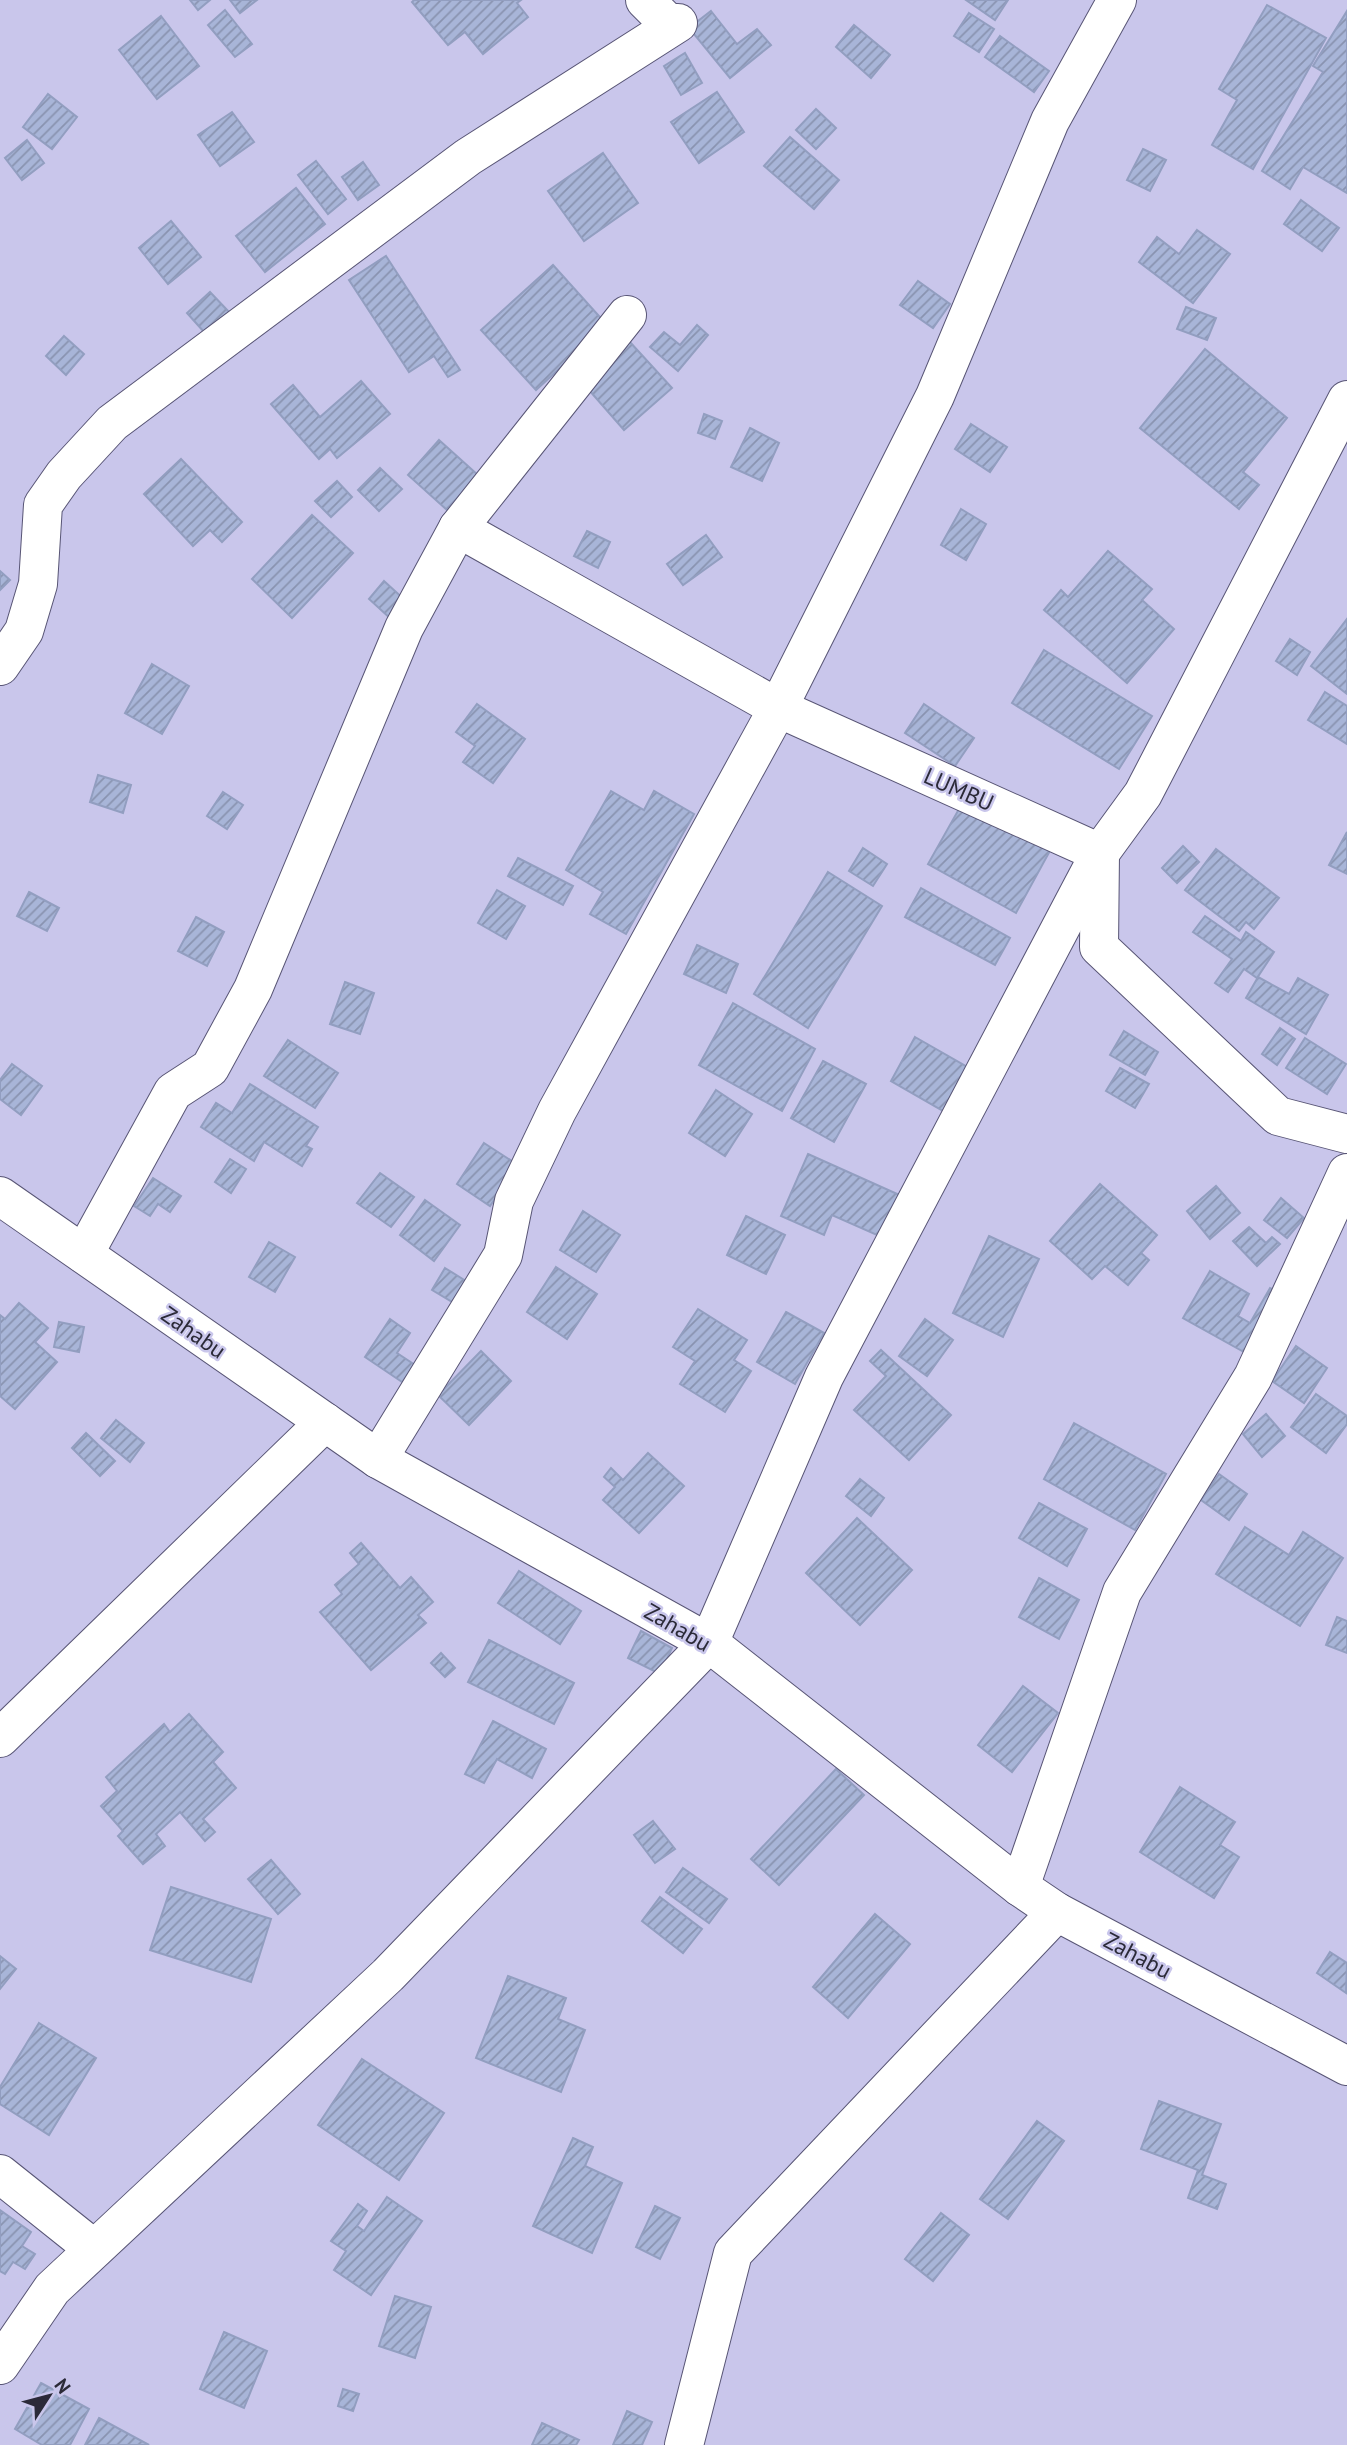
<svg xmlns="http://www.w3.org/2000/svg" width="1347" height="2445" viewBox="0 0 1347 2445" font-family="'PT Sans',sans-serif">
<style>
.building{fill:url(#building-hatch);stroke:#929ec0;stroke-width:2}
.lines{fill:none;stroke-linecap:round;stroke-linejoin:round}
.minor-casing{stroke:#585575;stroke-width:40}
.minor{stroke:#fff;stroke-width:38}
.labels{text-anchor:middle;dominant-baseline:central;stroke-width:5;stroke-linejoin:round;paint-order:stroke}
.street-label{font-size:23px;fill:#2b2a38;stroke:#c9c6eb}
</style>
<defs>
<pattern id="building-hatch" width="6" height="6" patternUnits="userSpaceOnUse" patternTransform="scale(1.75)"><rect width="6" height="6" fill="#a8b5d8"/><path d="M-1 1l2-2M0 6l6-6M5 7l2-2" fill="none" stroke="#8993b0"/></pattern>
</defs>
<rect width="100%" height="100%" fill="#c9c6eb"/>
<g class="building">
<path d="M190 0H210L198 10Z"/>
<path d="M230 0H257L240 13Z"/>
<path d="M414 0H521L517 3 528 17 483 54 465 32 448 45 412 2Z"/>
<path d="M966 0H1008L995 20Z"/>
<path d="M1267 5 1326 38 1253 169 1212 145 1237 100 1219 89Z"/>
<path d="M225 10 252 44 235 57 208 25Z"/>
<path d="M711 11 737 44 757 29 771 45 730 78 689 28Z"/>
<path d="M1347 11V193L1303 167 1290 189 1262 171 1323 72 1313 66Z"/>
<path d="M969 13 994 29 979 52 954 36Z"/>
<path d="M161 16 199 66 157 99 119 50Z"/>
<path d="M854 25 890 55 871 78 836 47Z"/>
<path d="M1000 36 1049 71 1034 92 985 57Z"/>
<path d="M685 53 702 83 681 95 664 66Z"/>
<path d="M717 92 744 132 699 163 671 122Z"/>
<path d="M48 94 77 117 52 149 23 127Z"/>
<path d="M816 109 836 128 816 149 796 130Z"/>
<path d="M232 112 254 142 220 166 198 135Z"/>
<path d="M790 137 839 180 814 209 764 166Z"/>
<path d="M27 140 44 163 22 180 5 158Z"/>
<path d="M1143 149 1166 160 1150 191 1127 180Z"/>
<path d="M603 153 638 203 584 241 548 191Z"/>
<path d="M316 161 346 199 328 214 298 175Z"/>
<path d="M363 162 379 185 358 200 342 177Z"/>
<path d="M296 188 325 224 265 272 236 236Z"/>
<path d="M1301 200 1339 228 1322 251 1284 224Z"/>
<path d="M171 221 201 257 168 284 139 248Z"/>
<path d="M1197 230 1230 254 1193 303 1139 262 1157 237 1179 254Z"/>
<path d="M386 256 460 370 448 377 434 356 409 372 349 280Z"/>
<path d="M553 265 607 325 536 390 481 330Z"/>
<path d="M918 281 950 304 933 328 900 305Z"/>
<path d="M210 292 229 312 205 333 187 313Z"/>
<path d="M1186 307 1216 318 1207 340 1177 329Z"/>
<path d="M697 325 708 335 678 371 650 347 664 332 680 345Z"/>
<path d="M64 336 84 354 66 375 46 356Z"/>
<path d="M629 341 672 388 624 430 582 382Z"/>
<path d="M1205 349 1287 418 1243 472 1259 485 1239 509 1140 428Z"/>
<path d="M361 381 390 414 337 458 330 449 319 459 271 404 293 385 320 417Z"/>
<path d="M704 414 722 421 715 439 698 433Z"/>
<path d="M971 424 1007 447 990 472 955 449Z"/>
<path d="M750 428 779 443 762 481 731 467Z"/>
<path d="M439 440 478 475 447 510 408 475Z"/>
<path d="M181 459 242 522 222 542 210 530 193 546 144 494Z"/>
<path d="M380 468 402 489 379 511 358 490Z"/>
<path d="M337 481 352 497 331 517 315 501Z"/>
<path d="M961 509 986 524 966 560 941 545Z"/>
<path d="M312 515 353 553 292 618 252 579Z"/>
<path d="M587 531 610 542 598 568 574 556Z"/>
<path d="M706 535 722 557 683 585 667 564Z"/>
<path d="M1108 551 1152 589 1142 600 1174 629 1127 683 1044 610 1061 590 1068 597Z"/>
<path d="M0 571 10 580 0 590Z"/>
<path d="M384 581 406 601 391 619 369 599Z"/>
<path d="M1347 619V694L1311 666Z"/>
<path d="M1290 639 1310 652 1297 675 1276 661Z"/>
<path d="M1044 650 1152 716 1119 769 1012 703Z"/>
<path d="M152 664 189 686 162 734 125 713Z"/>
<path d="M1325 692 1347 706V744L1308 720Z"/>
<path d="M477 704 525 739 493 783 463 762 475 746 456 732Z"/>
<path d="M924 704 974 738 955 766 905 733Z"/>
<path d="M98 775 131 785 123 813 90 802Z"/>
<path d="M611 791 644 810 654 791 694 814 626 934 590 914 603 892 566 870Z"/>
<path d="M223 792 243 805 227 829 207 816Z"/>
<path d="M964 800 1051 849 1016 913 928 864Z"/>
<path d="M1347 832V874L1329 865Z"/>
<path d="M1183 846 1199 862 1177 883 1162 868Z"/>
<path d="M863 848 887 864 873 886 849 871Z"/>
<path d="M1216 849 1279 898 1254 929 1246 922 1239 931 1185 890Z"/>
<path d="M518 858 573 886 563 905 508 876Z"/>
<path d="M828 872 882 906 808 1028 754 994Z"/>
<path d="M921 888 1010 938 995 965 905 917Z"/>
<path d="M497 890 525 906 506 939 478 923Z"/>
<path d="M29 892 59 908 47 931 17 916Z"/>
<path d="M1205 916 1241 941 1246 932 1274 952 1257 978 1244 969 1228 992 1215 983 1232 959 1193 932Z"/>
<path d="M196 917 224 932 207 966 178 951Z"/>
<path d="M697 945 738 964 726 993 684 974Z"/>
<path d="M1258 977 1289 994 1298 978 1328 995 1306 1034 1246 998Z"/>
<path d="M345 982 374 993 360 1034 330 1024Z"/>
<path d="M733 1003 815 1049 782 1111 699 1065Z"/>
<path d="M1280 1028 1295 1039 1277 1065 1262 1054Z"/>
<path d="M1124 1031 1158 1052 1145 1075 1110 1055Z"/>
<path d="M915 1037 976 1072 952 1116 891 1081Z"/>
<path d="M1305 1038 1346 1064 1327 1094 1286 1068Z"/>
<path d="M288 1040 338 1073 315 1108 264 1076Z"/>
<path d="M823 1061 866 1084 834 1142 791 1118Z"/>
<path d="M12 1064 42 1086 21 1115 0 1099V1080Z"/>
<path d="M1120 1068 1149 1084 1135 1108 1106 1091Z"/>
<path d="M250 1084 318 1127 306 1146 312 1149 302 1166 264 1142 254 1161 201 1127 216 1103 232 1113Z"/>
<path d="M716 1090 752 1114 725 1156 689 1133Z"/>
<path d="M484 1143 518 1165 490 1206 457 1184Z"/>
<path d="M808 1154 904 1197 886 1239 832 1215 824 1235 781 1216Z"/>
<path d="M230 1159 246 1169 231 1193 215 1182Z"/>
<path d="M380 1173 414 1197 391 1227 357 1203Z"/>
<path d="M153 1178 181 1196 170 1212 158 1204 150 1216 134 1206Z"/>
<path d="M1100 1184 1157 1235 1141 1253 1149 1260 1128 1285 1105 1266 1092 1279 1050 1241Z"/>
<path d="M1216 1186 1240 1213 1210 1239 1187 1211Z"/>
<path d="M1281 1198 1304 1218 1287 1238 1264 1220Z"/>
<path d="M425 1200 460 1225 434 1261 400 1235Z"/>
<path d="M583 1211 620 1235 596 1272 560 1250Z"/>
<path d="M746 1216 785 1235 766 1274 727 1255Z"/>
<path d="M1249 1227 1266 1243 1272 1237 1280 1244 1257 1266 1233 1241Z"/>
<path d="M989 1236 1039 1259 1003 1337 953 1313Z"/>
<path d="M269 1242 295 1257 275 1292 249 1277Z"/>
<path d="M556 1267 597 1294 567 1339 527 1312Z"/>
<path d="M445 1268 466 1281 454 1303 432 1290Z"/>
<path d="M1210 1271 1249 1294 1238 1316 1250 1323 1270 1288 1284 1296 1251 1356 1183 1318Z"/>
<path d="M19 1303 48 1328 35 1342 57 1362 15 1409 0 1396V1315L5 1319Z"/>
<path d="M698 1309 747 1340 734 1360 751 1371 725 1412 680 1384 695 1361 673 1347Z"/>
<path d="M786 1312 824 1333 795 1384 757 1362Z"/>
<path d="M390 1319 410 1333 397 1353 415 1365 402 1382 365 1357Z"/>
<path d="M925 1319 953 1340 927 1376 899 1356Z"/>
<path d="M59 1322 84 1327 79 1352 54 1347Z"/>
<path d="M1296 1346 1327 1368 1304 1403 1272 1381Z"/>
<path d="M881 1350 951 1415 909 1460 854 1410 886 1376 870 1361Z"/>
<path d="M481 1351 511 1381 469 1425 438 1395Z"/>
<path d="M1316 1394 1347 1416V1424L1326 1453 1291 1427Z"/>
<path d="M1266 1414 1285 1436 1262 1457 1243 1434Z"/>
<path d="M116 1420 144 1443 130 1462 101 1438Z"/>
<path d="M1074 1423 1166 1474 1135 1530 1044 1479Z"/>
<path d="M86 1433 115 1461 100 1476 72 1448Z"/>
<path d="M648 1453 684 1486 639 1533 603 1500 615 1487 604 1477 611 1468 623 1480Z"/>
<path d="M1219 1474 1247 1494 1229 1520 1201 1500Z"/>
<path d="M860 1479 884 1498 871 1516 846 1496Z"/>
<path d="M1039 1503 1087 1529 1067 1566 1019 1538Z"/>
<path d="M857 1518 912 1570 860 1625 806 1573Z"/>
<path d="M1245 1527 1289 1555 1303 1532 1343 1558 1300 1626 1216 1574Z"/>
<path d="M361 1543 400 1588 411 1577 433 1602 418 1615 426 1623 371 1670 320 1612 342 1594 335 1585 359 1564 350 1553Z"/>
<path d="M519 1571 581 1611 560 1644 498 1603Z"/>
<path d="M1039 1578 1079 1600 1059 1639 1019 1617Z"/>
<path d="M1337 1617 1347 1621V1653L1326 1645Z"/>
<path d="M641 1631 672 1648 660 1674 628 1658Z"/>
<path d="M489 1640 574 1683 554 1724 468 1682Z"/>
<path d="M441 1653 455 1668 445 1677 431 1663Z"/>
<path d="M1023 1686 1058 1713 1012 1772 978 1745Z"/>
<path d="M189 1714 223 1752 213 1762 236 1788 203 1819 215 1832 205 1841 180 1812 156 1834 165 1846 143 1864 118 1836 123 1831 101 1806 117 1791 106 1777 164 1724 170 1732Z"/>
<path d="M493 1721 546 1749 532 1778 497 1759 484 1783 465 1774Z"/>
<path d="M836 1769 864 1795 779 1885 751 1859Z"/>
<path d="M1180 1787 1235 1822 1220 1845 1239 1857 1214 1898 1140 1852Z"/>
<path d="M653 1821 675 1849 655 1863 634 1835Z"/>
<path d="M271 1860 300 1894 278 1914 248 1879Z"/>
<path d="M683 1868 727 1899 709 1923 666 1892Z"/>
<path d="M171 1887 271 1919 251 1982 150 1950Z"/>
<path d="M660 1897 702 1929 683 1953 642 1921Z"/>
<path d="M875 1914 910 1944 848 2018 813 1987Z"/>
<path d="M1330 1952 1347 1963 1346 1993 1317 1973Z"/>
<path d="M0 1956 16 1969 0 1989Z"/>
<path d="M508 1976 566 1998 558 2019 585 2030 561 2092 476 2058Z"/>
<path d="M39 2023 96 2058 49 2135 0 2104V2087Z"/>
<path d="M362 2059 444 2113 399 2180 318 2125Z"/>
<path d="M1159 2101 1221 2124 1202 2175 1226 2184 1217 2209 1188 2198 1198 2170 1141 2149Z"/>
<path d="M1037 2121 1064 2141 1008 2219 980 2199Z"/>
<path d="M573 2138 593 2147 585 2166 622 2183 592 2253 533 2226Z"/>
<path d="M387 2197 422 2221 371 2295 334 2270 346 2251 331 2241 358 2204 367 2211 357 2226 364 2231Z"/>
<path d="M655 2206 680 2218 660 2259 636 2247Z"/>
<path d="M0 2210 31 2232 22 2246 35 2254 25 2269 13 2262 5 2274 0 2271Z"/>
<path d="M941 2213 969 2235 933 2281 905 2259Z"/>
<path d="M395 2296 431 2307 415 2358 379 2346Z"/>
<path d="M224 2332 267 2351 244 2408 200 2389Z"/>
<path d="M41 2383 89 2409 70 2445H42L15 2429Z"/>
<path d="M343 2389 359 2394 353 2411 338 2406Z"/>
<path d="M627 2411 652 2422 642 2445H613Z"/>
<path d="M99 2418 149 2445H85Z"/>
<path d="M542 2423 579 2440 576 2445H532Z"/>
</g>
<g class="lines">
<defs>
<g id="minor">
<path d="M458 528 778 708 1100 853 1099 947 1278 1116 1347 1134"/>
<path d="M0 666 24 631 38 584 43 505 64 475 112 423 468 157 678 23H668L645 0"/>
<path d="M0 1196 378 1459 709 1643 1020 1887 1057 1912 1347 2066"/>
<path d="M84 1254 173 1092 210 1068 253 989 404 628 458 528 627 315"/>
<path d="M378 1459 503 1255 514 1201 557 1111 778 708 935 396 1050 121 1117 0"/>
<path d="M0 1738 325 1422"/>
<path d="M1020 1887 1122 1592 1253 1377 1347 1173"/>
<path d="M0 2174 94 2249"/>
<path d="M0 2365 52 2289 388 1975 709 1643 824 1377 1100 853 1143 794 1347 400"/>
<path d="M684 2445 733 2253 1057 1912"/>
</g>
</defs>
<use href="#minor" class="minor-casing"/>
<use href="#minor" class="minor"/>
</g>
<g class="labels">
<g class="street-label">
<text transform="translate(959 789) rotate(24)">LUMBU</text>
<text transform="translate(194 1332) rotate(35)">Zahabu</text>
<text transform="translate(678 1627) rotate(30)">Zahabu</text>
<text transform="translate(1138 1955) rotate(28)">Zahabu</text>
</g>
</g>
<g transform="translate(49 2396) rotate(54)" stroke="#c9c6eb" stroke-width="5" paint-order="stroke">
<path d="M0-5L12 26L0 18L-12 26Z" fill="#2b2a38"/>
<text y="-10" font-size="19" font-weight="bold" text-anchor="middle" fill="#2b2a38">N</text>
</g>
</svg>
